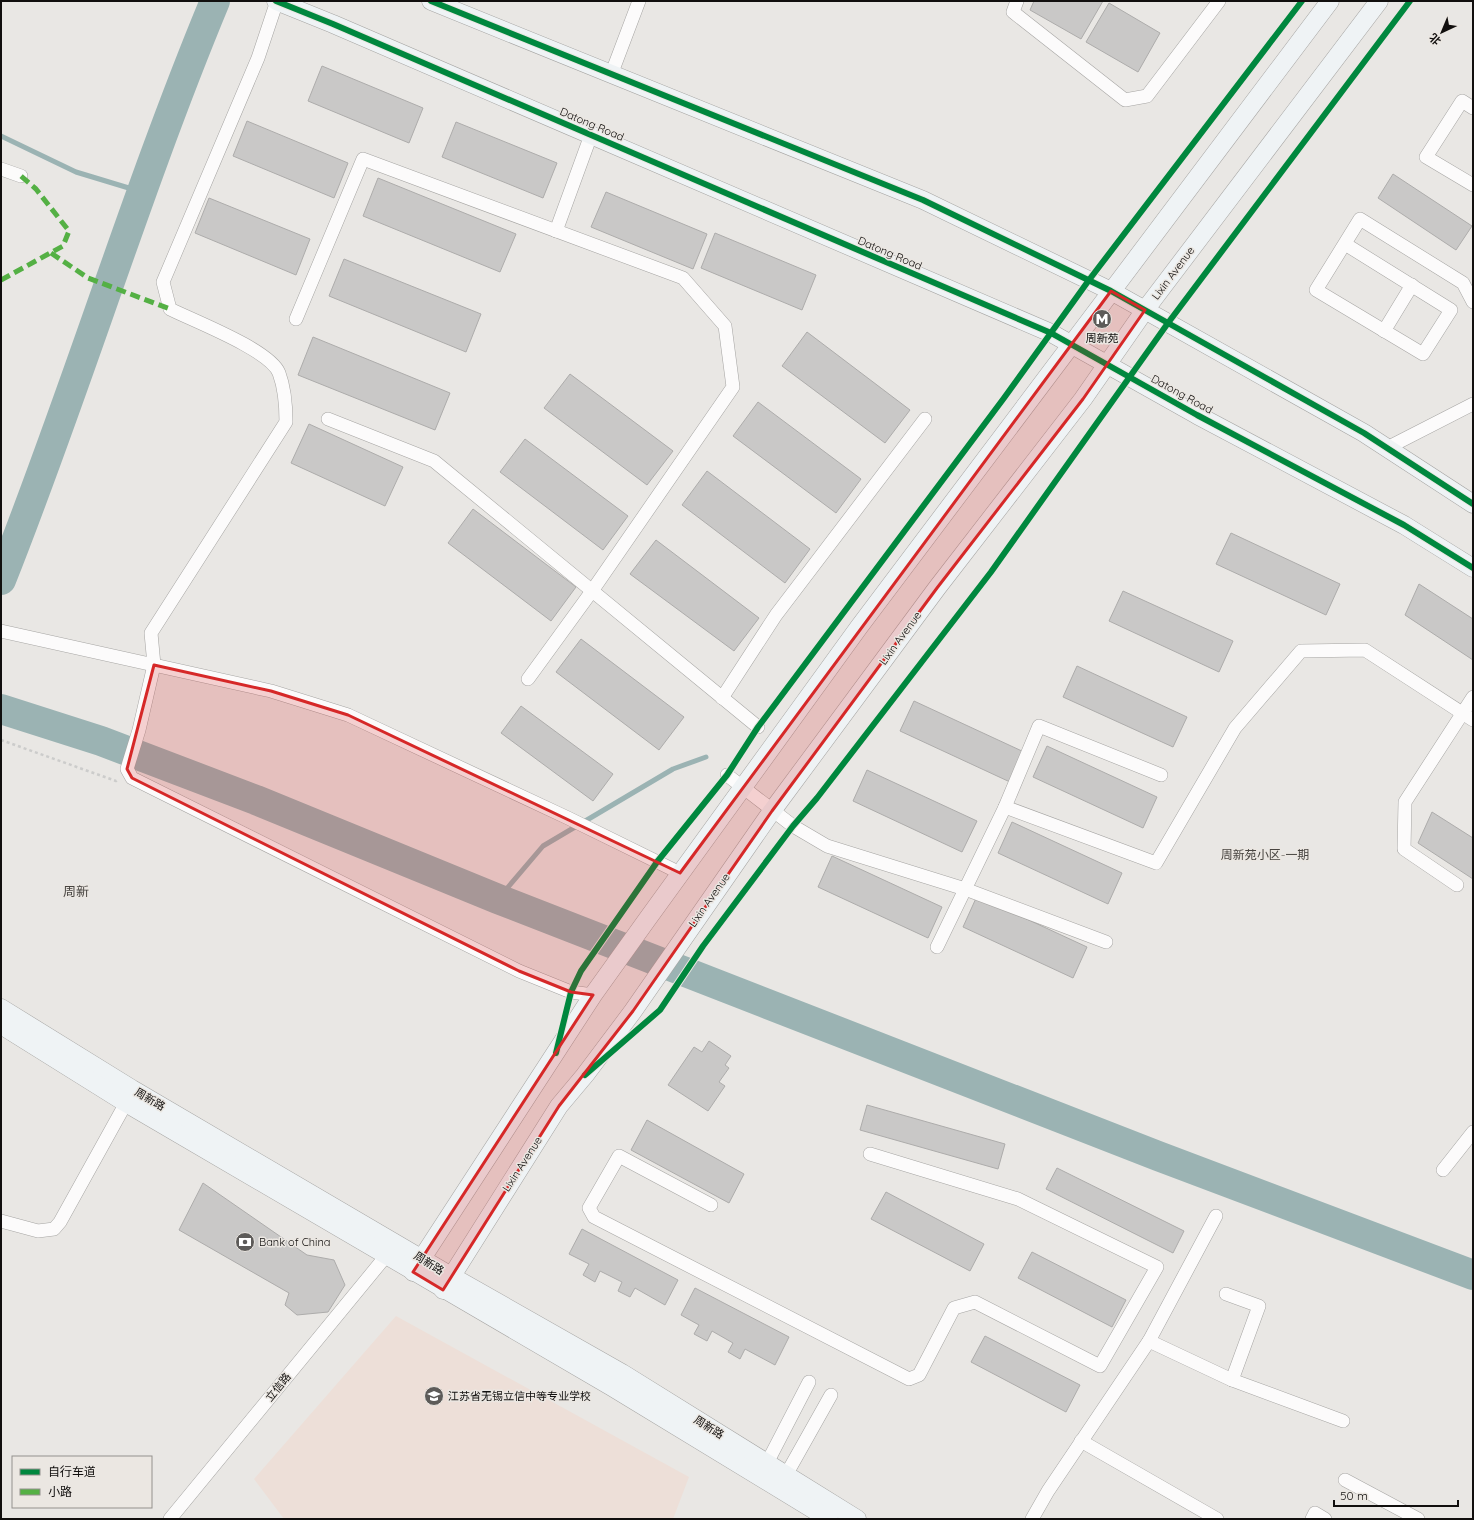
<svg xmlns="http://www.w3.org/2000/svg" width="1474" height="1520" viewBox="0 0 1474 1520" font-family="Quicksand,'Noto Sans SC',sans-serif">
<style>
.education{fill:#eddfd8}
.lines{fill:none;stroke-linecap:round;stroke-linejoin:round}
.stream{stroke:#9bb3b3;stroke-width:5}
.river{stroke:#9bb3b3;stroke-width:30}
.building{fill:#c9c8c7;stroke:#adacab}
.street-casing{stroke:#a6a5a3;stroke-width:14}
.secondary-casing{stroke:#a6a5a3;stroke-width:19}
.path{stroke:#cccccb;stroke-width:2.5;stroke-dasharray:3 3;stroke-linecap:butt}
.street{stroke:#fcfbfb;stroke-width:13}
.secondary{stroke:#eff3f5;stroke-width:18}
.quiet{stroke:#54b044;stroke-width:5;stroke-dasharray:10 5;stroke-linecap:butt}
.cycleway-casing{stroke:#ebe7e2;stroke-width:8}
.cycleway{stroke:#00873e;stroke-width:6}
.marked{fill:#d62828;fill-opacity:0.2;stroke:#d62828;stroke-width:3;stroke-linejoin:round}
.labels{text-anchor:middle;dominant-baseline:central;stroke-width:3;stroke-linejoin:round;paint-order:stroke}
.street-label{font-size:11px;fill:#110f0e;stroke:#ebe7e2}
.poi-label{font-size:11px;fill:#110f0e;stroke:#ebe7e2;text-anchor:start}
.neighbourhood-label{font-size:12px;fill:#474440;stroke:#ebe7e2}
.quarter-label{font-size:13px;fill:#474440;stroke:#ebe7e2}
</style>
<rect width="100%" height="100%" fill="#e9e7e4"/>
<path class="education" d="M396 1316 689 1477 673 1519H284L254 1479Z"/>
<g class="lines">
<g class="stream">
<path d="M1 136 76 172 142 192"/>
<path d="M498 899 543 846 673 769 706 757"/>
</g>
<g class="river">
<path d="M1 580C77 389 136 191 215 1"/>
<path d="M1 709 101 741 256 800 498 899 1158 1156 1473 1275"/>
</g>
</g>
<g class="building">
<path d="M1034 1H1103L1081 39 1030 10Z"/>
<path d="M1109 3 1160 33 1138 72 1086 42Z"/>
<path d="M322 66 423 108 409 143 308 101Z"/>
<path d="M247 121 348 163 334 198 233 156Z"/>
<path d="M456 122 557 163 543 198 442 157Z"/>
<path d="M1393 174 1472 226 1456 250 1378 198Z"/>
<path d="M378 178 516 234 500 272 363 216Z"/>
<path d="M606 192 707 234 693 269 591 227Z"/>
<path d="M209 198 310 239 296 275 195 233Z"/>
<path d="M715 233 816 275 802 310 701 268Z"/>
<path d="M344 259 481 314 466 352 329 296Z"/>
<path d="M807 332 910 410 885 443 782 366Z"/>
<path d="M313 337 450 393 435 430 298 375Z"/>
<path d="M570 374 673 451 647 485 544 408Z"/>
<path d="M758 402 861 479 836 513 733 436Z"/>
<path d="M309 424 403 467 385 506 291 463Z"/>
<path d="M525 439 628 516 603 550 500 472Z"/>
<path d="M707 471 810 549 785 583 682 505Z"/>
<path d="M473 509 576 587 551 621 448 543Z"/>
<path d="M1231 533 1340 584 1326 615 1216 564Z"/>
<path d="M656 540 759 618 734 651 630 574Z"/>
<path d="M1419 584 1473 619V660L1405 615Z"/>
<path d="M1123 591 1233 641 1219 672 1109 621Z"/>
<path d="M581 639 684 717 659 750 556 672Z"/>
<path d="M1077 666 1187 717 1173 747 1063 697Z"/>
<path d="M914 701 1024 752 1010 782 900 731Z"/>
<path d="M521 706 613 774 593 801 501 733Z"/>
<path d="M1047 746 1157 797 1143 828 1033 777Z"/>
<path d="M867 770 977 821 962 852 853 801Z"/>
<path d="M1432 812 1473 838V879L1418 843Z"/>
<path d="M1012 822 1122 873 1108 904 998 853Z"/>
<path d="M832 856 942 907 928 938 818 887Z"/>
<path d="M977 896 1087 947 1073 978 963 927Z"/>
<path d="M709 1041 731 1056 725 1065 729 1068 719 1082 725 1086 708 1111 668 1085 694 1047 702 1052Z"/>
<path d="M867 1105 1005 1144 998 1169 860 1130Z"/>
<path d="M647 1120 744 1174 729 1203 631 1150Z"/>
<path d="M1057 1168 1184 1231 1173 1253 1046 1189Z"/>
<path d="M203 1183 307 1255 334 1260 345 1285 328 1312 297 1315 285 1305 289 1293 179 1230Z"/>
<path d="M886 1192 984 1244 970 1271 871 1219Z"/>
<path d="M582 1229 678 1280 665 1305 635 1288 630 1297 618 1291 622 1282 600 1271 595 1282 583 1275 589 1264 569 1254Z"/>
<path d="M1032 1252 1126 1300 1112 1327 1018 1278Z"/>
<path d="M695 1288 789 1337 775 1365 745 1349 740 1359 728 1352 733 1343 712 1331 707 1341 694 1334 699 1325 681 1315Z"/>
<path d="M985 1336 1080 1385 1066 1412 971 1362Z"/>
</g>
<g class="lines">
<defs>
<g id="street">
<path d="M277 1 258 58 163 282 170 309C194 321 270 350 279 373 285 389 286 405 286 422L151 633 154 665 139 730 127 769 132 778 519 971 571 992 593 995"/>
<path d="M1017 1 1013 12 1125 100 1147 96 1219 1"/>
<path d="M611 75 639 1"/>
<path d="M1473 108 1462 101 1426 157 1473 185"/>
<path d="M1 169 21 176"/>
<path d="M556 231 591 135"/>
<path d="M1345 244 1451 310 1423 354 1316 290 1360 219 1463 283 1473 302"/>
<path d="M296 319 363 159 683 278 725 326 733 387 592 591 528 679"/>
<path d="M1384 331 1412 285"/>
<path d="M328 419 434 461 758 727"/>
<path d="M1387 448 1473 404"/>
<path d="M1 631 271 691 348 715 568 818 680 873"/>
<path d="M722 698 776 615 925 419"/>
<path d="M727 775 793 826 827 846 965 889 1106 942"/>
<path d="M1005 807 1039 726 1161 775"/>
<path d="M1457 885 1404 849 1405 802 1473 697"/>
<path d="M937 947 1005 807 1156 863 1235 728 1301 651 1365 650 1473 720"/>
<path d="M1443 1170 1473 1132"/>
<path d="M711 1205 619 1156 589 1208 594 1217 909 1379 919 1375 954 1308 975 1302 1100 1366 1157 1267 1018 1199 870 1154"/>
<path d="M1 1221 38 1231 54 1229 60 1222 126 1103"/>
<path d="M1226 1294 1259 1306 1232 1380"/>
<path d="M1149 1341 1232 1380 1343 1421"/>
<path d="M1081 1441 1217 1519"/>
<path d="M767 1463 809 1382"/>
<path d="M786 1475 831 1395"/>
<path d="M1345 1480 1418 1519"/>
<path d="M170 1519 386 1256"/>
<path d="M1032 1519 1048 1491 1149 1341 1216 1216"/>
<path d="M1312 1519 1315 1513 1325 1519"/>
</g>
<g id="secondary">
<path d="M276 1 333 24 1051 333 1197 415 1404 525 1473 568"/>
<path d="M431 1 923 200 1111 291 1364 433 1473 504"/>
<path d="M1 1008 132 1089 451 1276 622 1373 857 1519"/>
<path d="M1 1025 126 1103 612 1387 829 1519"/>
<path d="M413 1272 593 995 646 921 859 627 1330 1"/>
<path d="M443 1290 559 1106 585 1075 633 1011 772 811 937 588 1083 399 1145 310 1379 1"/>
</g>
</defs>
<use href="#street" class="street-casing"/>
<use href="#secondary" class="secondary-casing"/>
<path class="path" d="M1 740 116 781 117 780"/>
<use href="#street" class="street"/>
<use href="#secondary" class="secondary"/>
<g class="quiet">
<path d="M51 253 88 278 170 309"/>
<path d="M1 280 63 246 69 231 36 189 21 176"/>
</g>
<defs>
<g id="cycleway">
<path d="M276 1 333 24 1051 333 1197 415 1404 525 1473 568"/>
<path d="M431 1 923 200 1111 291 1364 433 1473 504"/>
<path d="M556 1053 571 992 581 971 657 862 727 775 758 727 1004 398 1089 280 1302 1"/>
<path d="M585 1075 660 1010 703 946 793 826 817 798 991 572 1168 323 1410 1"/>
</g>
</defs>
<use href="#cycleway" class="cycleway-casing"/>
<use href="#cycleway" class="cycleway"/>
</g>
<path class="marked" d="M1111 291 1145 310 1083 399 937 588 772 811 633 1011 559 1106 443 1290 413 1272 593 995 571 992 519 971 132 778 127 769 154 665 271 691 348 715 680 873Z"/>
<defs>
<symbol id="metro-disc" viewBox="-11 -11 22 22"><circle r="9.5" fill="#5d5b59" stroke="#ebe7e2"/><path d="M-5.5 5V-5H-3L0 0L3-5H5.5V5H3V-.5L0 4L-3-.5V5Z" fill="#fff"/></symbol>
<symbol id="bank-disc" viewBox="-11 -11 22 22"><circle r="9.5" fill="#5d5b59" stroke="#ebe7e2"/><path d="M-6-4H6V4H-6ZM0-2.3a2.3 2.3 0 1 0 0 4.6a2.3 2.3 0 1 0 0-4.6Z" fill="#fff"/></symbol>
<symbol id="school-disc" viewBox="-11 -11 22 22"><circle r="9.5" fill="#5d5b59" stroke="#ebe7e2"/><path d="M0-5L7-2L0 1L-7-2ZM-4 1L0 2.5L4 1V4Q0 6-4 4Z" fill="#fff"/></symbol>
</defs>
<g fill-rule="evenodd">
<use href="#metro-disc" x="1091" y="308" width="22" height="22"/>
<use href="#bank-disc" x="234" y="1231" width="22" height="22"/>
<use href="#school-disc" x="423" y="1385" width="22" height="22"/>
</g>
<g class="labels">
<g class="street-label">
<text transform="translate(592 124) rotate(23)">Datong Road</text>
<text transform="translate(890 253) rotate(23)">Datong Road</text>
<text transform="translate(1173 273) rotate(-53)">Lixin Avenue</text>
<text transform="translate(1182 394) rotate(29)">Datong Road</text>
<text transform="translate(900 638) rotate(-54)">Lixin Avenue</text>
<text transform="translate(709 900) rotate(-55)">Lixin Avenue</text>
<text transform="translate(150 1099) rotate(30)">周新路</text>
<text transform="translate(522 1164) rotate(-57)">Lixin Avenue</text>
<text transform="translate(429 1263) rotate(32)">周新路</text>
<text transform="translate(278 1387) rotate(-51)">立信路</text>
<text transform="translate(709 1427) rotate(32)">周新路</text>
</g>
<g class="poi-label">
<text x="1102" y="338" text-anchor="middle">周新苑</text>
<text x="259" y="1242">Bank of China</text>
<text x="448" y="1396">江苏省无锡立信中等专业学校</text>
</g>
<g class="neighbourhood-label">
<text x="1265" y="854">周新苑小区-一期</text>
</g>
<g class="quarter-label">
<text x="76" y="891">周新</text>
</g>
</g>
<rect width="1474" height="1520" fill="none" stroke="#110f0e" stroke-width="4"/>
<rect x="12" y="1456" width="140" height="52" fill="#ebe7e2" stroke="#94918d"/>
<rect x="20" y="1469" width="20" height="6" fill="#00873e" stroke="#94918d"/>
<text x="48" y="1476" font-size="12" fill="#110f0e">自行车道</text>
<rect x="20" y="1489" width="20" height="6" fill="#54b044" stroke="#94918d"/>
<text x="48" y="1496" font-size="12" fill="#110f0e">小路</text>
<g transform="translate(1442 32) rotate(224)" stroke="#ebe7e2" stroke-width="3" paint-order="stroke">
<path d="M0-3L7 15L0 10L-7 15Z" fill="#110f0e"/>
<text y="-6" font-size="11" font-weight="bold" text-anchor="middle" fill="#110f0e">北</text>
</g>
<path d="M1334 1500v6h124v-6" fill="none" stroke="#110f0e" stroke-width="2"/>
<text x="1340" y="1500" font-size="12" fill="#110f0e" stroke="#ebe7e2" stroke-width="3" paint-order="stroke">50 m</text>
</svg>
